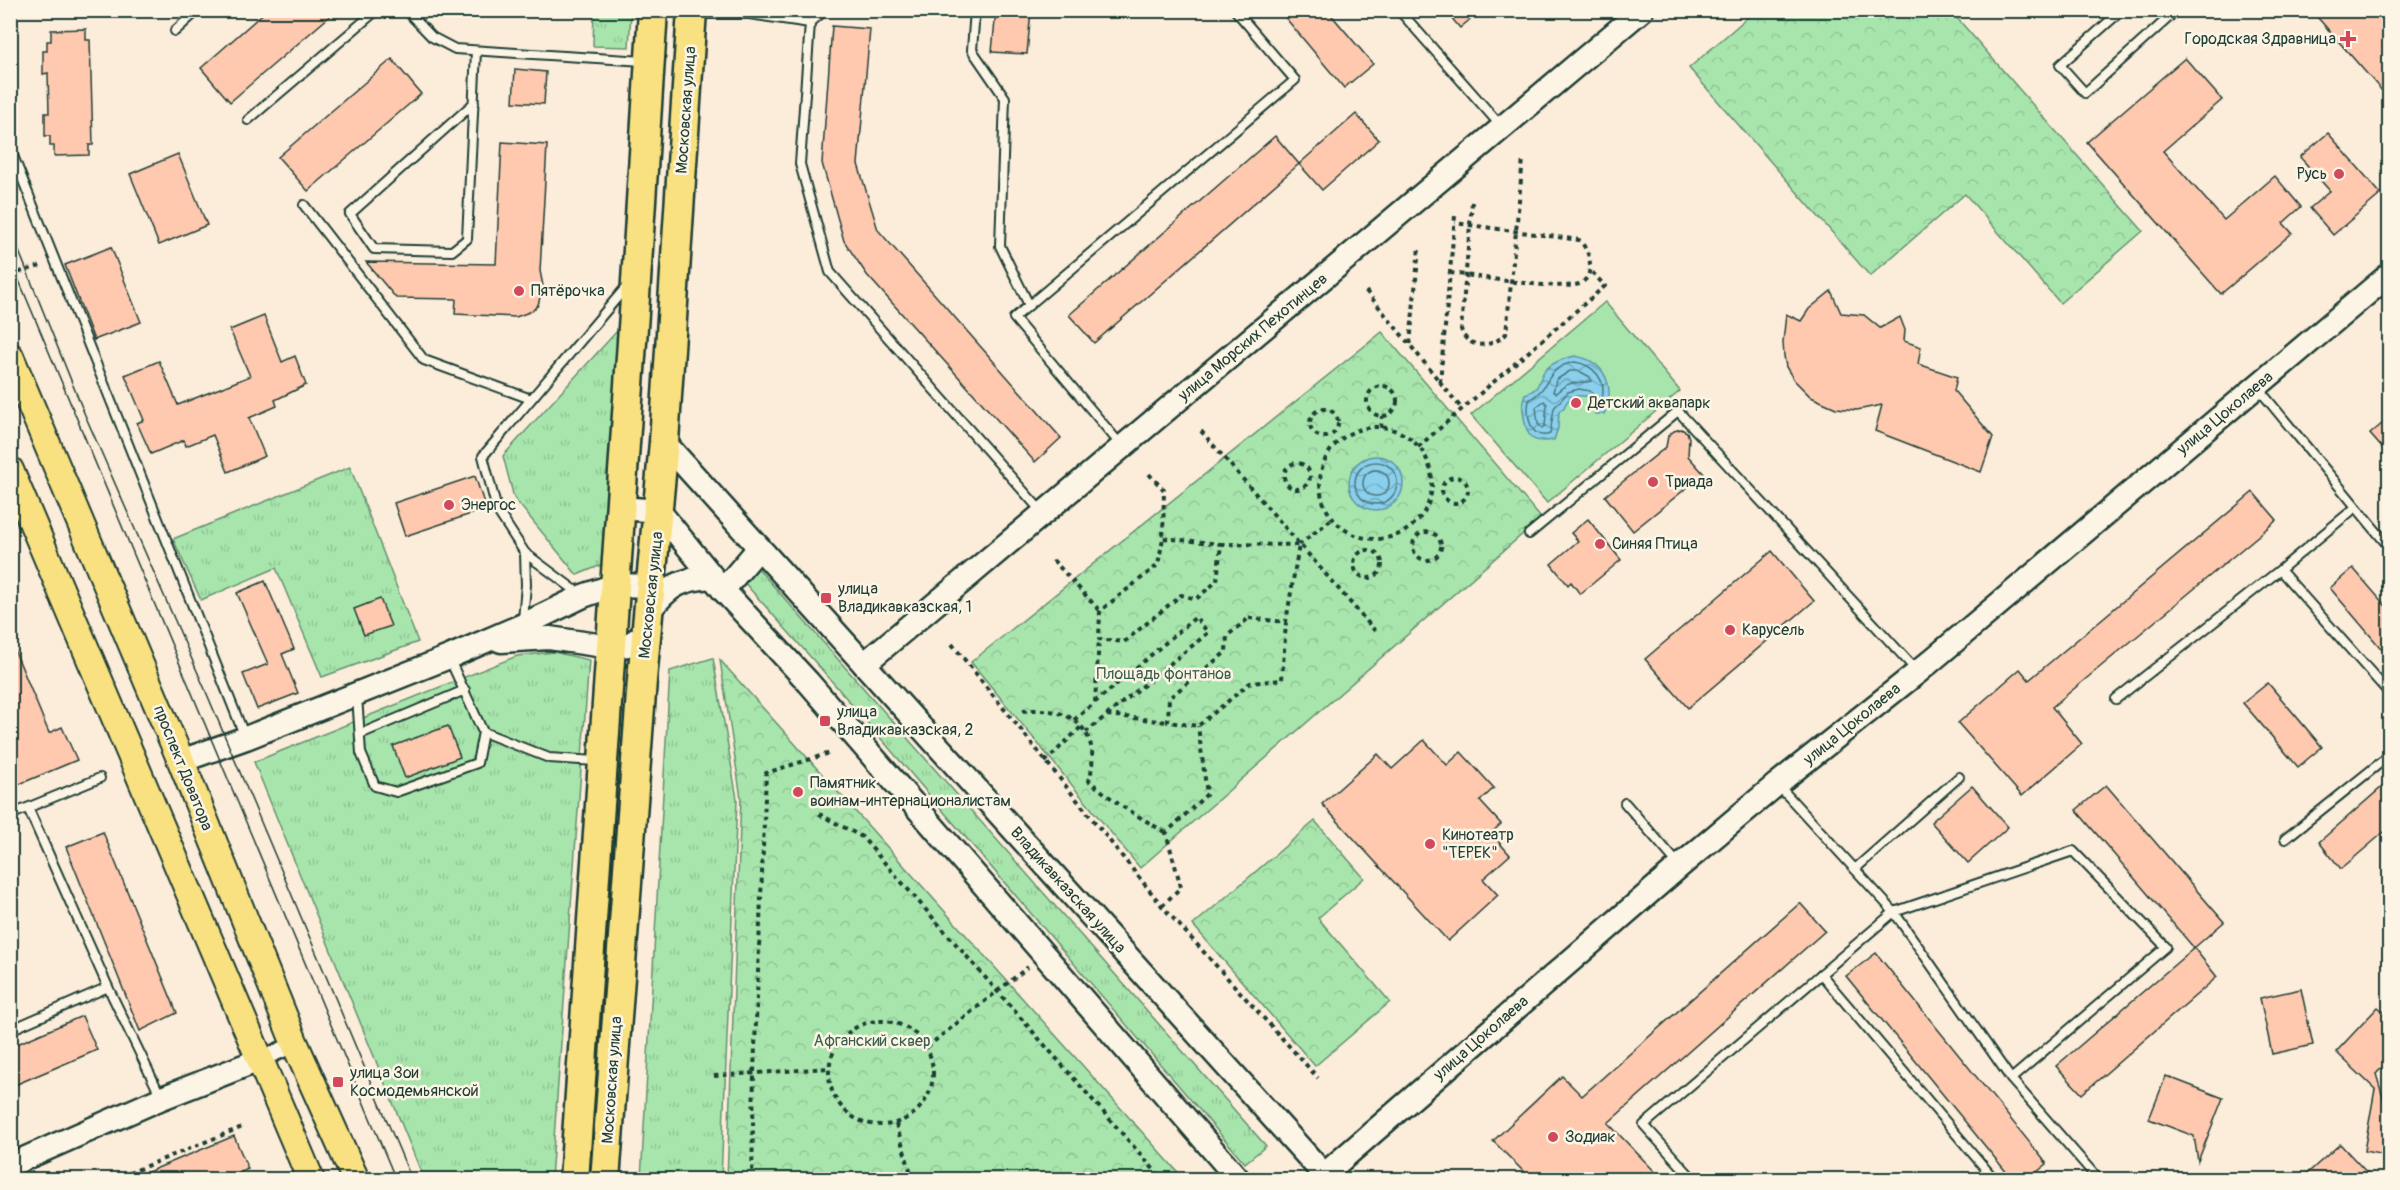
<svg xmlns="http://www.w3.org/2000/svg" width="2400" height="1190" viewBox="0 0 2400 1190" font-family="Pangolin,sans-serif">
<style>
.grass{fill:url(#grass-tufts);stroke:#649170;stroke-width:1.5}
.forest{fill:url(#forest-crowns);stroke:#649170;stroke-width:1.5}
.pitch{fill:#a8e5ac;stroke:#649170;stroke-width:1.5}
.water{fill:url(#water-waves);stroke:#5f95a2;stroke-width:1.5}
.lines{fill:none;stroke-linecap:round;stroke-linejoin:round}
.shore{stroke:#4a777e;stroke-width:1.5}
.building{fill:#fec9af;stroke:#1f3d34;stroke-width:1.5}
.lane-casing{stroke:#1f3d34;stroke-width:12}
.street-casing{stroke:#1f3d34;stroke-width:20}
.secondary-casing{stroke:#1f3d34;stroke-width:27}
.primary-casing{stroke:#1f3d34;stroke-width:30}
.highway-casing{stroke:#1f3d34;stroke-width:33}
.path{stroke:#1f3d34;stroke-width:4;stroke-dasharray:4.5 4.5;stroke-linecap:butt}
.lane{stroke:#fcf5e5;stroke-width:8}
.street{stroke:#fcf5e5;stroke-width:15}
.secondary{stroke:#fcf5e5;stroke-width:22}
.primary{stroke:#f9e181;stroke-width:26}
.highway{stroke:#f9e181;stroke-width:28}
.tram{stroke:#1f3d34;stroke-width:1.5}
.poi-dot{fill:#d1495b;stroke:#fcf5e5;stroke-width:2}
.labels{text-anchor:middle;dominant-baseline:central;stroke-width:5;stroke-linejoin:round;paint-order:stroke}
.poi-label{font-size:16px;fill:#1f3d34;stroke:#fcf5e5;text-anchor:start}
.street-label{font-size:16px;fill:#1f3d34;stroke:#fcf5e5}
.park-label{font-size:16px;fill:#3a5f4c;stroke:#fcf5e5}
</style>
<defs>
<pattern id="grass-tufts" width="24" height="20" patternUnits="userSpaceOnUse" patternTransform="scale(1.5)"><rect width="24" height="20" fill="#a8e5ac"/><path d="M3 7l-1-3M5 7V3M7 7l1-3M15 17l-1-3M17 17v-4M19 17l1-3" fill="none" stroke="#90c595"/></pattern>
<pattern id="forest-crowns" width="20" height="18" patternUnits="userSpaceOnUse" patternTransform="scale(1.5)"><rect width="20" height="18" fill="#a8e5ac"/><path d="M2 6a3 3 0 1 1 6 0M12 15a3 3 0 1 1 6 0" fill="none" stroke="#90c595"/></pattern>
<pattern id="water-waves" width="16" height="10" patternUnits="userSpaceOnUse" patternTransform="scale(1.5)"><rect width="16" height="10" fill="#8acfec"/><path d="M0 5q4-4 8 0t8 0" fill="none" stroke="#70a9c0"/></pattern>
</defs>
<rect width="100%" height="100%" fill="#fcecda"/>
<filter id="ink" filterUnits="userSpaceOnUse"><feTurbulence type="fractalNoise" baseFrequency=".0167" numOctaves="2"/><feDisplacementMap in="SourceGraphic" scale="12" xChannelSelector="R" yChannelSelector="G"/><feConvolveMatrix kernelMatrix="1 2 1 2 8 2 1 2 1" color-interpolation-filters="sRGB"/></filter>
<g filter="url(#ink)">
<g class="grass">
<path d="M594 11H631L629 47 593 46Z"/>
<path d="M618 330 604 564 577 575 514 498 503 456Z"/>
<path d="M350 467 418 642 322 677 276 568 201 600 173 539Z"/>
<path d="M756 566 1266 1146 1245 1163 823 671 742 580Z"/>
<path d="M554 652 589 660 551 1179H424L254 762 517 656Z"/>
<path d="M713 658 737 799 721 1179H641L670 671Z"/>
</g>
<g class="forest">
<path d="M1755 11H1951L2143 231 2060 303 1965 194 1870 276 1689 68Z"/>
<path d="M1382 332 1541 518 1140 868 971 662Z"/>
<path d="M720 660 1184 1179H727L741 798Z"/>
<path d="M1315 821 1364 878 1318 918 1390 1002 1315 1066 1193 925Z"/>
</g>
<path class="pitch" d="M1605 302 1680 391 1547 503 1471 415Z"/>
<g class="water">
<path d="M1575 356C1606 361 1616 388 1604 414H1595V406L1589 397C1578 394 1568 395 1564 408L1559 411 1558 428 1554 440C1533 444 1527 438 1524 418 1523 409 1521 403 1525 394 1543 388 1536 382 1545 370 1553 362 1565 358 1575 356Z"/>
<circle cx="1376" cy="483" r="27"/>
</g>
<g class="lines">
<g class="shore">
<path d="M1575 362C1594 365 1607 380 1602 399L1599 400 1590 391 1579 389 1568 392 1554 408 1550 434C1530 441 1526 415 1529 400 1552 388 1544 367 1575 362Z"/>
<path d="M1570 371H1579L1590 377 1592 381C1575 385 1572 378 1556 393L1553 392 1556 380Z"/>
<path d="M1544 401 1547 404 1545 426 1542 428 1538 424 1536 407Z"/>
<circle cx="1376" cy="483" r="21"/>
<circle cx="1376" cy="483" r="13"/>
</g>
</g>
<g class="building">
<path d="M267 10H337L230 102 201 68Z"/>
<path d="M996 10H1031L1027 54 992 52Z"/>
<path d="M1279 10H1327L1373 64 1344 88Z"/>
<path d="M1445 10H1481L1460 28Z"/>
<path d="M2311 10H2390V100Z"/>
<path d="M832 26 870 29 858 164 878 230 1061 438 1035 462 867 275 844 241 822 163Z"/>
<path d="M86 29V40H90L93 145H89V155L54 156V146H50V136H45V113H49L48 73 43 74V51H47V41H51V30Z"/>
<path d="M2185 58 2222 100 2163 151 2224 220 2275 176 2301 207 2283 223 2292 233 2221 294 2087 142Z"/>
<path d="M392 59 421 94 308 191 278 157Z"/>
<path d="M515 69 546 72 544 104 513 102Z"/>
<path d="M1356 114 1379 140 1322 190 1299 164Z"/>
<path d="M2328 133 2381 194 2333 235 2310 208 2330 191 2300 157Z"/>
<path d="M1275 136 1299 164 1094 343 1069 315Z"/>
<path d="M502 142 547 145 540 271 543 286 538 305 532 311 516 317 455 314 456 299 396 298 366 262 496 264Z"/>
<path d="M178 154 207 225 159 245 130 174Z"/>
<path d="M111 247 141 322 94 340 65 265Z"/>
<path d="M1831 291 1841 313 1864 315 1880 328 1900 317 1905 330 1904 341 1921 347 1918 364 1957 377 1954 391 1993 437 1981 472 1875 431 1882 405 1857 410 1836 408 1811 397 1794 380 1786 367 1784 356 1783 342 1786 314 1801 321 1809 309Z"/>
<path d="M264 316 282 362 295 356 306 385 275 400 277 406 249 418 265 456 228 472 213 435 186 446 184 440 151 454 137 423 144 420 125 375 159 361 178 405 250 376 230 330Z"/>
<path d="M2390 417V457L2370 434Z"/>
<path d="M1681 429 1687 432 1689 438 1688 456 1704 474 1633 531 1605 496 1666 447 1668 436 1674 431Z"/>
<path d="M475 476 486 509 405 536 394 503Z"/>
<path d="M2253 492 2277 520 2052 707 2082 744 2022 796 1958 723 2020 669 2029 680Z"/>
<path d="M1588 519 1621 560 1580 594 1571 582 1568 585 1551 564 1578 541 1571 533Z"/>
<path d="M1772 551 1814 601 1688 708 1645 659Z"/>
<path d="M2353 568 2390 611V659L2330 588Z"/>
<path d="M265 581 294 649 282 654 298 693 257 709 243 674 268 664 237 593Z"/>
<path d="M380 599 391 626 364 635 354 609Z"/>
<path d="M10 639 49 733 62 727 77 760 10 788Z"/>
<path d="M2268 683 2322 747 2298 767 2243 703Z"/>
<path d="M448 726 460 757 405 778 393 746Z"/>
<path d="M1424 740 1447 765 1461 752 1494 788 1480 801 1501 824 1491 833 1510 855 1483 879 1498 895 1448 941 1322 804 1378 754 1392 769Z"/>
<path d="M2390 780V827L2341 869 2319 842Z"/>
<path d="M2106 785 2224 922 2194 948 2076 810Z"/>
<path d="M1972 786 2008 827 1968 863 1931 822Z"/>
<path d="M103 832 177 1013 140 1031 66 847Z"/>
<path d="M1800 903 1825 931 1608 1123 1662 1179H1531L1493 1141 1562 1076 1582 1096Z"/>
<path d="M2194 948 2217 977 2082 1094 2056 1066Z"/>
<path d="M1876 953 2047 1164 2028 1179H2012L1846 976Z"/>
<path d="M2301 989 2313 1045 2272 1054 2260 998Z"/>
<path d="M2378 1007 2390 1017V1059L2376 1074 2385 1104H2390V1156L2364 1151 2375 1089 2336 1052Z"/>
<path d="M82 1016 97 1050 10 1087V1047Z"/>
<path d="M2166 1076 2223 1098 2198 1161 2194 1136 2149 1119Z"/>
<path d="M234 1136 248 1169 223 1179H131Z"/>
<path d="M2340 1144 2373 1179H2301Z"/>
</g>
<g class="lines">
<defs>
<g id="lane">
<path d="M406 10 432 37 455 49 644 61"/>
<path d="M975 10 972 50 1005 98 1000 246 1029 305"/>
<path d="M1399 10 1501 126"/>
<path d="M2122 10 2060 65 2085 93 2177 10"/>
<path d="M697 14H749L810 23 800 164 830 272 1041 511"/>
<path d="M810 23 825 10"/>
<path d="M175 31 198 10"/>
<path d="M474 103 350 214 374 249 452 251 467 239 476 51"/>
<path d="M248 120 377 10"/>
<path d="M10 148 245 737"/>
<path d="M304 205 424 360 531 399"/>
<path d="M2258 388 2390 548"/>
<path d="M1120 444 1014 318 1295 80 1235 10"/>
<path d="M1529 534 1678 411 1917 671"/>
<path d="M2280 570 2390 694"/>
<path d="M580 594 525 553 497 510 483 456 627 286"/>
<path d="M523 620 526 585 525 553"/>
<path d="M357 696 361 753 375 786 396 792 477 763 483 732 450 660"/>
<path d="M2116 699 2280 570 2356 507"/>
<path d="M483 732 549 758 596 761"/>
<path d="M360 734 465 690"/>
<path d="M1625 803 1679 865"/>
<path d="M28 808 108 987"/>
<path d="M10 815 100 778"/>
<path d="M2285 839 2390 755"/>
<path d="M2073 851 2166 947 2011 1079 1894 912Z"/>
<path d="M1855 869 1959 777"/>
<path d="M1821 974 1995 1180"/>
<path d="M10 1030 108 987 161 1097"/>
<path d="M2011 1079 2099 1180"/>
<path d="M1694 1180 1644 1125 1894 912 1778 785"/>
</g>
<path id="street" d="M259 1060 295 1044"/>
<g id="secondary">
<path d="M664 442 1329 1180"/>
<path d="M620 508 659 511 723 590 809 683 1239 1180"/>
<path d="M723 590 759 548"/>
<path d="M649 611C669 586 680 579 712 577"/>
<path d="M501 641 549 638 611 647 628 645 647 633"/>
<path d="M864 664 1642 10"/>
<path d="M181 761 246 738 449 657 523 625 583 596 615 585 652 586"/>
<path d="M10 1165 162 1098 259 1060"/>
<path d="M1318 1180 1680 866 1777 784 1918 672 2390 274"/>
</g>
<g id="primary">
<path d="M10 356 181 761 295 1044 356 1180"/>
<path d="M10 470 311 1180"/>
</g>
<g id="highway">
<path d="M574 1180 634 313 653 10"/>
<path d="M605 1180 642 680 664 442 692 10"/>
</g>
</defs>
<use href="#lane" class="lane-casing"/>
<use href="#street" class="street-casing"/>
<use href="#secondary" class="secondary-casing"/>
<use href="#primary" class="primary-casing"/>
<use href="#highway" class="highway-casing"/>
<g class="path">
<path d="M1472 202 1461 329C1467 351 1493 347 1506 334L1523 159"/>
<path d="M1450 273C1476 276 1559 291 1579 284 1587 281 1590 273 1590 265 1590 256 1586 247 1579 240L1455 223"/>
<path d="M10 275 44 265"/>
<path d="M1366 291 1462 409"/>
<path d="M1410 344 1419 247"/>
<path d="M1440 382 1455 216"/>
<circle cx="1382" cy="401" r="15"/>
<circle cx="1324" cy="423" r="14"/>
<circle cx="1376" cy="483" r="56"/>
<path d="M1381 428 1382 416"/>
<path d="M1201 431 1376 632"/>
<path d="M1418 447 1605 286 1590 270"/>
<circle cx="1297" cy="476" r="13"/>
<path d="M1149 474 1164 490 1163 538 1158 565 1100 611 1099 639 1124 642 1181 595 1196 599 1217 581 1221 544 1163 538"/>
<circle cx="1455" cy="490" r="13"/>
<circle cx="1427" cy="546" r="14"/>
<path d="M1221 544 1299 545 1286 622"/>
<path d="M1299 545 1333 518"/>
<circle cx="1368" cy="564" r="14"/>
<path d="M1053 560 1100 611"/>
<path d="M1249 618 1286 622 1282 680 1250 683 1198 726 1168 722 1169 698 1226 652 1227 636Z"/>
<path d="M952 644 1162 906 1318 1078"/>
<path d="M1095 702 1099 639"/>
<path d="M1023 711C1072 704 1103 732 1089 781L1120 805 1166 833"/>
<path d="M1107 715 1168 722"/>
<path d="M1074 720 1196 617 1208 633 1086 732"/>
<path d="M1045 762 1082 726"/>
<path d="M819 814 862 837 1163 1180"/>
<path d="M1162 906 1181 887 1166 833 1207 794 1198 726"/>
<circle cx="881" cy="1073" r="52"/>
<path d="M927 1047 1028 967"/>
<path d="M714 1076 829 1068"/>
<path d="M896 1124 913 1180"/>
<path d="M112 1180 242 1127"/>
<path d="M752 1180 754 1072 766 773 830 753"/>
</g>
<use href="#lane" class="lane"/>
<use href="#street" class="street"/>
<use href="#secondary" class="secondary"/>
<use href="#primary" class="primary"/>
<use href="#highway" class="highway"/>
<g class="tram">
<path d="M10 229 85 415 204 687 412 1180"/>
<path d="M10 259 396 1180"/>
</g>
</g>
</g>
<g class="poi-dot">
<path d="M2345 30h6v6h6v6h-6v6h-6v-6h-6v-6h6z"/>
<circle cx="2339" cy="174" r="6"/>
<circle cx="519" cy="291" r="6"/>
<circle cx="1576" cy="403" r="6"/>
<circle cx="1653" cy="482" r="6"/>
<circle cx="449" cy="505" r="6"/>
<circle cx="1600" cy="544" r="6"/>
<rect x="820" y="592" width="12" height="12" rx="3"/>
<circle cx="1730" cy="630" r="6"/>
<rect x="819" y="715" width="12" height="12" rx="3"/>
<circle cx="798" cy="792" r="6"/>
<circle cx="1430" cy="844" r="6"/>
<rect x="332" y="1076" width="12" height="12" rx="3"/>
<circle cx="1553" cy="1137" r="6"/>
</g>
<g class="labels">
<g class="poi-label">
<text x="2336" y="39" text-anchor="end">Городская Здравница</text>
<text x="2327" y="174" text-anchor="end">Русь</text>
<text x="531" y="291">Пятёрочка</text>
<text x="1588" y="403">Детский аквапарк</text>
<text x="1665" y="482">Триада</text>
<text x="461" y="505">Энергос</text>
<text x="1612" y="544">Синяя Птица</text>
<text x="838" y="589">улица<tspan x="838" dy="18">Владикавказская, 1</tspan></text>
<text x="1742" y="630">Карусель</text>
<text x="837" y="712">улица<tspan x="837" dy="18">Владикавказская, 2</tspan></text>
<text x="810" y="783">Памятник<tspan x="810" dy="18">воинам-интернационалистам</tspan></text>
<text x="1442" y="835">Кинотеатр<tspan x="1442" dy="18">"ТЕРЕК"</tspan></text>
<text x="350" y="1073">улица Зои<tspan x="350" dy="18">Космодемьянской</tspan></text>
<text x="1565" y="1137">Зодиак</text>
</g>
<g class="street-label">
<text transform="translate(686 110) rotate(-86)">Московская улица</text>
<text transform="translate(1253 337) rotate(-40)">улица Морских Пехотинцев</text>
<text transform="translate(2225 413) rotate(-40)">улица Цоколаева</text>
<text transform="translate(651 595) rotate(-84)">Московская улица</text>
<text transform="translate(1852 724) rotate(-39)">улица Цоколаева</text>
<text transform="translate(183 768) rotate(68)">проспект Доватора</text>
<text transform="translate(1068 890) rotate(48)">Владикавказская улица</text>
<text transform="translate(1481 1038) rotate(-41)">улица Цоколаева</text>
<text transform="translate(612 1080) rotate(-86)">Московская улица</text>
</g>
<g class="park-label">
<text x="1164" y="674">Площадь фонтанов</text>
<text x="872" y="1041">Афганский сквер</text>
</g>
</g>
<rect width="2400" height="1190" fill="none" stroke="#fcf5e5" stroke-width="36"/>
<rect x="18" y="18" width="2364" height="1154" fill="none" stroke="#1f3d34" stroke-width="2" filter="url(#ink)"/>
</svg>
